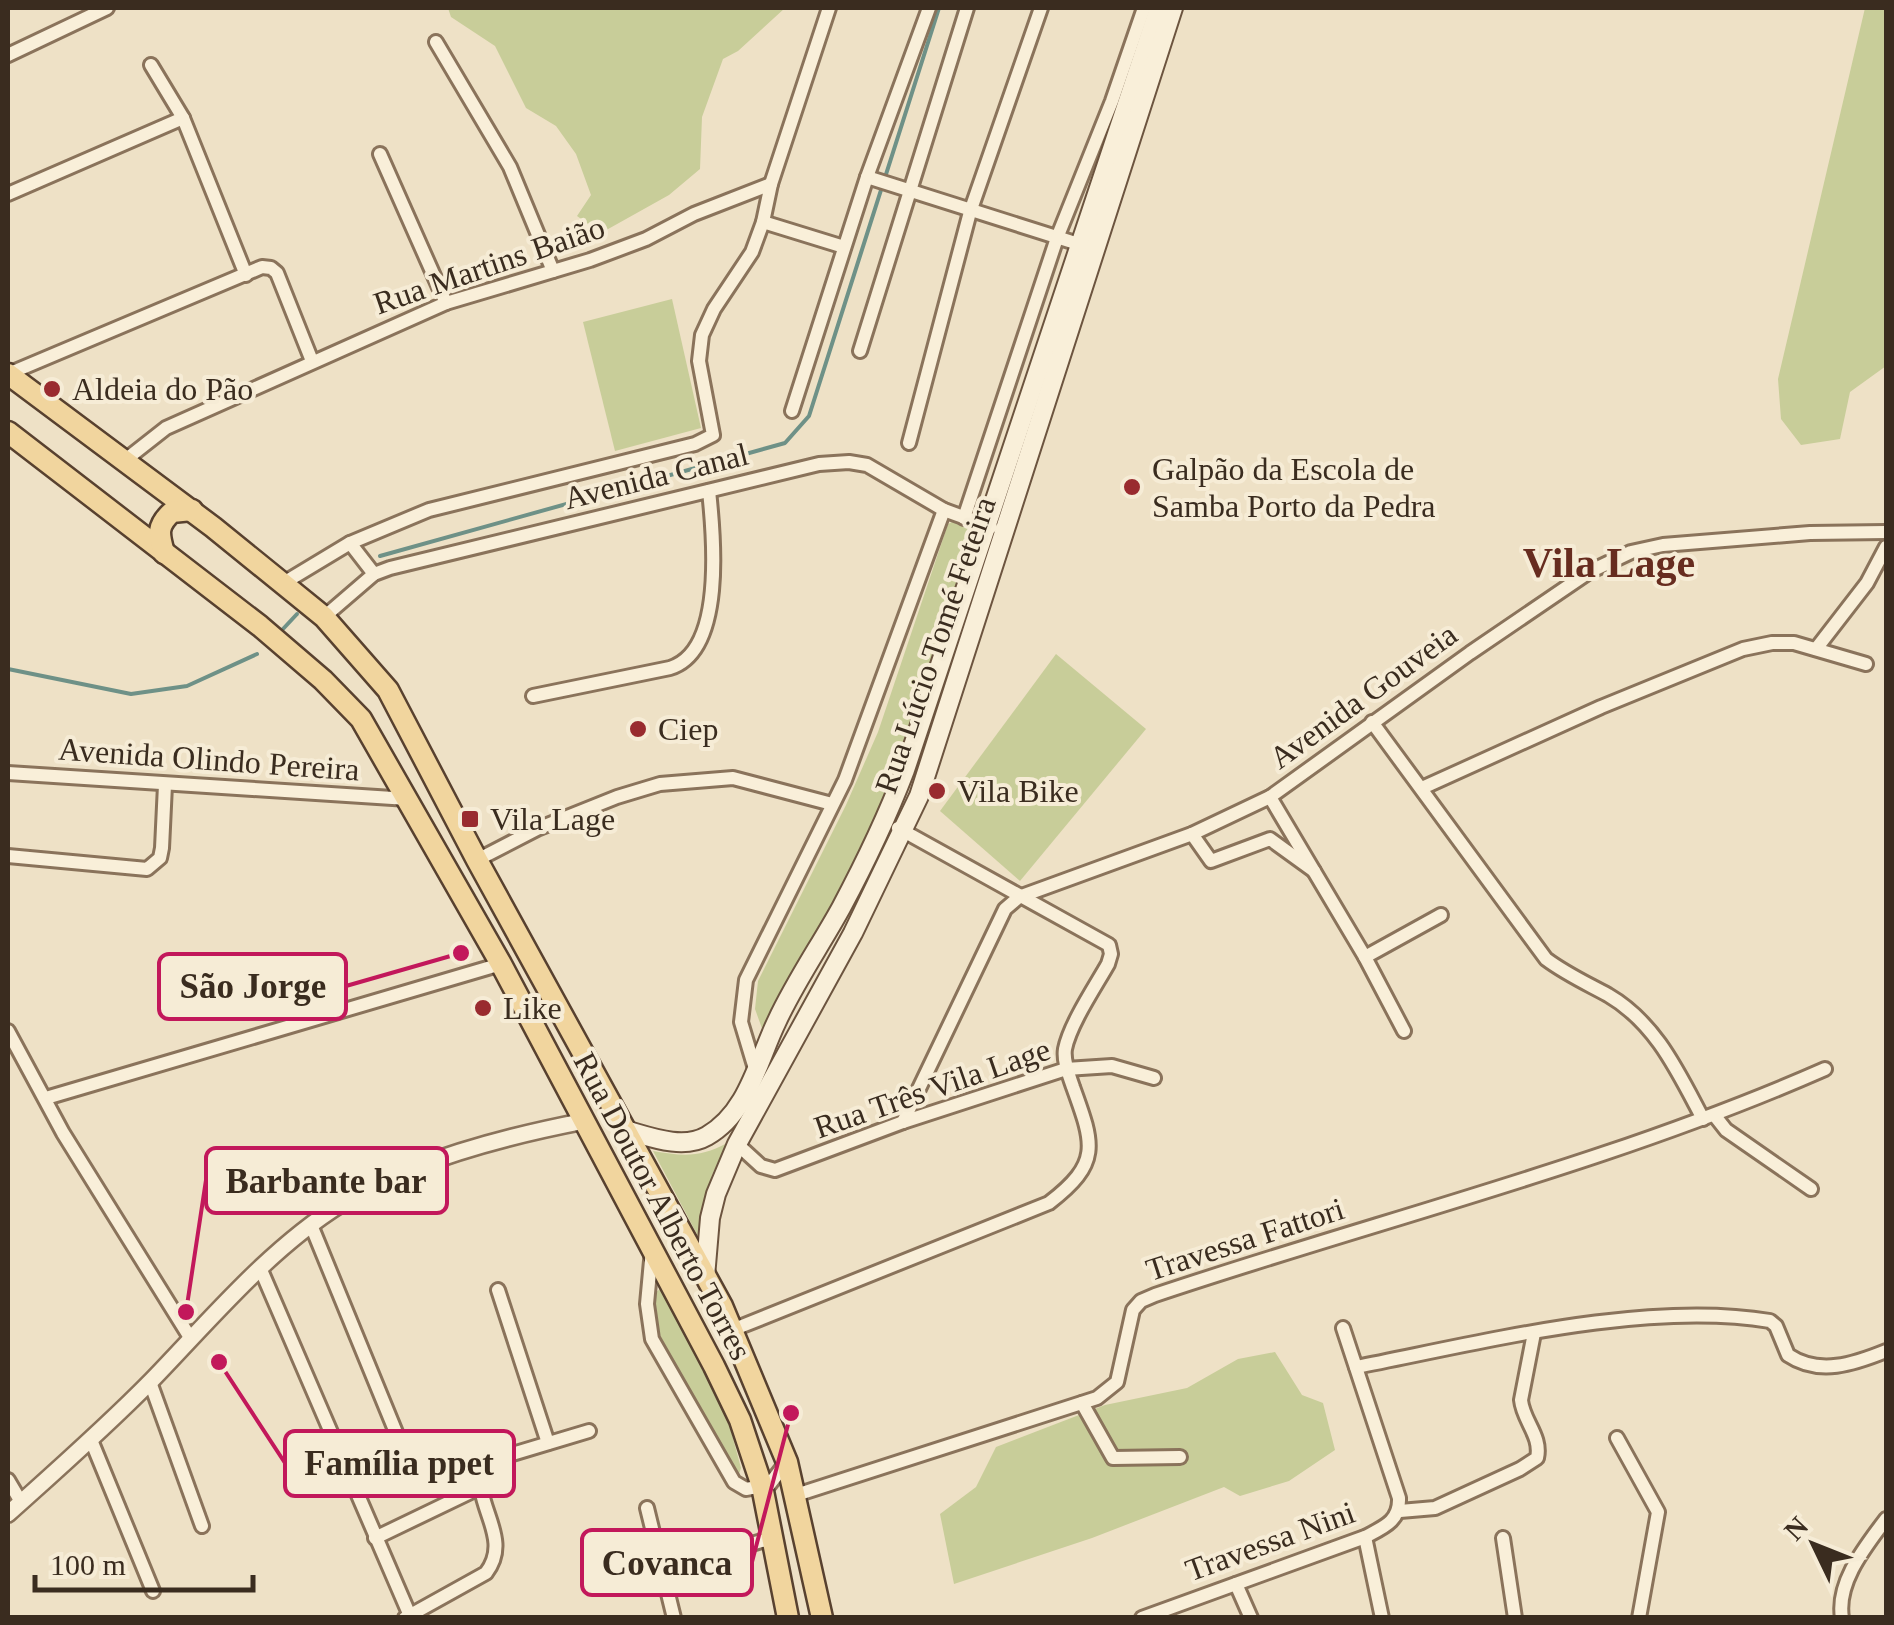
<svg xmlns="http://www.w3.org/2000/svg" width="1894" height="1625" viewBox="0 0 1894 1625" font-family="Georgia,serif">
<style>
.green{fill:#c8cd99}
.lines{fill:none;stroke-linecap:round;stroke-linejoin:round}
.stream{stroke:#6e9187;stroke-width:4}
.minor-casing{stroke:#8a735b;stroke-width:18}
.tertiary-casing{stroke:#8a735b;stroke-width:20}
.secondary-casing{stroke:#6c543f;stroke-width:22}
.primary-casing{stroke:#58412f;stroke-width:25}
.minor{stroke:#f9efd9;stroke-width:12}
.tertiary{stroke:#f9efd9;stroke-width:15}
.secondary{stroke:#f9efd9;stroke-width:18}
.primary{stroke:#f1d59e;stroke-width:20}
.poi-dot{fill:#992b2f;stroke:#f6ecd6;stroke-width:4}
.labels{text-anchor:middle;dominant-baseline:central;stroke-width:8;stroke-linejoin:round;paint-order:stroke}
.street-label{font-size:32px;fill:#3a2c1f;stroke:#f6ecd6}
.poi-label{font-size:32px;fill:#3a2c1f;stroke:#f6ecd6;text-anchor:start}
.district-label{font-size:42px;font-weight:bold;fill:#672c1f;stroke:#f6ecd6}
.leader{fill:none;stroke:#c2185b;stroke-width:4}
.callout-dot{fill:#c2185b;stroke:#f6ecd6;stroke-width:4}
.callout{fill:#f6ecd6;stroke:#c2185b;stroke-width:4}
.callout-label{font-size:35px;text-anchor:middle;font-weight:bold;fill:#3a2c1f}
</style>
<rect width="100%" height="100%" fill="#eee1c6"/>
<g class="green">
<path d="M448 8H785L738 51 723 59 702 117 700 169 669 195 601 233 577 216 591 195 576 154 556 126 526 108 495 46 451 17Z"/>
<path d="M1865 8H1886V366L1850 392 1840 439 1801 445 1781 419 1778 379Z"/>
<path d="M672 299 701 428 615 451 583 322Z"/>
<path d="M954 521 975 527 978 531 906 748 876 821 764 1034 755 1009 758 981 846 805 878 732 948 524Z"/>
<path d="M1056 654 1146 729 1020 881 940 811Z"/>
<path d="M727 1143 712 1175 699 1238 653 1151C682 1156 700 1158 727 1143Z"/>
<path d="M660 1289 666 1291 728 1420 741 1468 739 1474 734 1470 658 1335 655 1293Z"/>
<path d="M1275 1352 1302 1395 1323 1403 1335 1450 1289 1481 1240 1496 1224 1487 1092 1538 954 1584 940 1514 976 1487 996 1447 1105 1405 1187 1388 1238 1359Z"/>
</g>
<g class="lines">
<g class="stream">
<path d="M380 556 785 443 809 416 939 8"/>
<path d="M283 629 297 614"/>
<path d="M8 669 131 694 187 686 257 654"/>
</g>
<defs>
<g id="minor">
<path d="M436 42 510 167 553 271"/>
<path d="M8 55 107 8"/>
<path d="M151 65 183 118 246 275"/>
<path d="M380 154 446 303"/>
<path d="M867 177 1088 247"/>
<path d="M8 194 183 118"/>
<path d="M763 222 844 247"/>
<path d="M860 351 967 8"/>
<path d="M8 374 262 267 271 268 277 273 312 361"/>
<path d="M792 411 867 177 929 8"/>
<path d="M909 443 970 212 1041 8"/>
<path d="M124 461 166 428 446 303 590 260 646 239 694 214 771 184"/>
<path d="M964 518 1057 238 1112 101 1144 8"/>
<path d="M350 543 374 574"/>
<path d="M282 584 350 543 429 510 695 444 713 435 699 361 702 335 714 309 752 252 763 222 771 184 829 8"/>
<path d="M324 617 374 574 390 568 819 464 849 462 867 465 944 510 991 527"/>
<path d="M1816 649 1867 583 1886 547"/>
<path d="M533 696 670 668C725 651 714 537 709 491"/>
<path d="M1372 722 1546 959C1566 974 1586 983 1608 995 1656 1023 1678 1072 1703 1119"/>
<path d="M8 773 408 799"/>
<path d="M1422 788 1601 707 1743 649 1772 643H1794L1866 664"/>
<path d="M1270 797 1365 957 1404 1031"/>
<path d="M1192 834 1211 861 1270 839 1314 871"/>
<path d="M8 856 147 869 160 858 162 848 165 785"/>
<path d="M477 860 537 829 617 797 660 784 733 778 832 804"/>
<path d="M1365 957 1441 915"/>
<path d="M8 1031 63 1133 191 1339"/>
<path d="M756 1072 741 1022 746 980 845 780 944 510"/>
<path d="M46 1098 501 964"/>
<path d="M1715 1116 1726 1130 1811 1189"/>
<path d="M903 1122 1005 909 1019 897 1192 834 1270 797 1470 653 1589 572 1631 552 1663 545 1810 533 1886 532"/>
<path d="M737 1144 761 1166 775 1170 903 1122 1066 1069 1112 1066 1154 1078"/>
<path d="M311 1225 404 1452"/>
<path d="M652 1250 647 1304 652 1339 734 1482 746 1489 769 1485 786 1463"/>
<path d="M261 1270 411 1618"/>
<path d="M498 1290 548 1443"/>
<path d="M732 1330 1049 1203C1101 1163 1094 1145 1073 1087 1069 1075 1063 1061 1065 1049 1070 1024 1095 987 1108 964L1111 954 1109 945 898 828"/>
<path d="M1356 1367C1479 1343 1646 1300 1770 1321L1776 1326 1788 1355C1819 1376 1854 1364 1886 1351"/>
<path d="M150 1382 202 1526"/>
<path d="M1082 1403 1113 1458 1180 1457"/>
<path d="M1617 1438 1658 1512 1639 1618"/>
<path d="M91 1440 153 1591"/>
<path d="M8 1480 21 1502"/>
<path d="M796 1495 1097 1398 1117 1382 1133 1310 1141 1301 1155 1295C1378 1220 1609 1164 1825 1069"/>
<path d="M647 1508 674 1618"/>
<path d="M1400 1511 1435 1508 1520 1469 1537 1458C1542 1436 1523 1421 1521 1400L1534 1333"/>
<path d="M1365 1537 1382 1618"/>
<path d="M375 1538 481 1487"/>
<path d="M1503 1538 1515 1618"/>
<path d="M629 1580 772 1538"/>
<path d="M1236 1584 1251 1618"/>
<path d="M405 1618 486 1573C514 1537 470 1503 483 1466L489 1461 589 1431"/>
<path d="M1142 1618 1365 1537C1384 1527 1400 1521 1399 1498L1343 1328"/>
<path d="M1842 1618C1836 1582 1866 1546 1886 1519"/>
</g>
<path id="tertiary" d="M8 1514C57 1470 106 1427 152 1380 211 1319 269 1249 341 1204 409 1161 507 1136 585 1121"/>
<g id="secondary">
<path d="M625 1130C650 1137 683 1150 707 1136 748 1113 758 1060 777 1021 795 982 820 946 841 908 865 863 887 817 905 770L1159 8"/>
<path d="M705 1277 710 1218 716 1194 737 1144 853 933 919 796 1173 8"/>
</g>
<g id="primary">
<path d="M8 374 213 527 324 617 388 690 477 860 722 1306 787 1462 822 1618"/>
<path d="M8 432 260 626 323 680 361 719 501 964 714 1366 740 1420 762 1486 788 1618"/>
<path d="M164 553C159 535 156 526 172 512L192 510"/>
</g>
</defs>
<use href="#minor" class="minor-casing"/>
<use href="#tertiary" class="tertiary-casing"/>
<use href="#secondary" class="secondary-casing"/>
<use href="#primary" class="primary-casing"/>
<use href="#minor" class="minor"/>
<use href="#tertiary" class="tertiary"/>
<use href="#secondary" class="secondary"/>
<use href="#primary" class="primary"/>
</g>
<g class="poi-dot">
<circle cx="52" cy="389" r="10"/>
<circle cx="1132" cy="487" r="10"/>
<circle cx="638" cy="729" r="10"/>
<circle cx="937" cy="791" r="10"/>
<rect x="460" y="809" width="20" height="20" rx="5"/>
<circle cx="483" cy="1008" r="10"/>
</g>
<g class="labels">
<g class="street-label">
<text transform="translate(489 265) rotate(-19)">Rua Martins Baião</text>
<text transform="translate(656 476) rotate(-14)">Avenida Canal</text>
<text transform="translate(935 645) rotate(-71)">Rua Lúcio Tomé Feteira</text>
<text transform="translate(1363 696) rotate(-36)">Avenida Gouveia</text>
<text transform="translate(209 759) rotate(4)">Avenida Olindo Pereira</text>
<text transform="translate(932 1088) rotate(-19)">Rua Três Vila Lage</text>
<text transform="translate(663 1206) rotate(62)">Rua Doutor Alberto Torres</text>
<text transform="translate(1245 1239) rotate(-18)">Travessa Fattori</text>
<text transform="translate(1270 1541) rotate(-20)">Travessa Nini</text>
</g>
<g class="poi-label">
<text x="72" y="389">Aldeia do Pão</text>
<text x="1152" y="469">Galpão da Escola de<tspan x="1152" dy="37">Samba Porto da Pedra</tspan></text>
<text x="658" y="729">Ciep</text>
<text x="957" y="791">Vila Bike</text>
<text x="490" y="819">Vila Lage</text>
<text x="503" y="1008">Like</text>
</g>
<g class="district-label">
<text x="1609" y="563">Vila Lage</text>
</g>
</g>
<path class="leader" d="M461 953L346 986M186 1312L206 1180M219 1362L285 1463M791 1413L752 1562"/>
<g class="callout-dot">
<circle cx="461" cy="953" r="10"/>
<circle cx="186" cy="1312" r="10"/>
<circle cx="219" cy="1362" r="10"/>
<circle cx="791" cy="1413" r="10"/>
</g>
<g class="callout">
<rect x="159" y="954" width="187" height="65" rx="10"/>
<rect x="206" y="1148" width="241" height="65" rx="10"/>
<rect x="285" y="1431" width="229" height="65" rx="10"/>
<rect x="582" y="1530" width="170" height="65" rx="10"/>
</g>
<g class="callout-label">
<text x="253" y="998">São Jorge</text>
<text x="326" y="1193">Barbante bar</text>
<text x="399" y="1475">Família ppet</text>
<text x="667" y="1575">Covanca</text>
</g>
<rect width="1894" height="1625" fill="none" stroke="#3a2c1f" stroke-width="20"/>
<g transform="translate(1814 1545) rotate(313)" stroke="#f6ecd6" stroke-width="8" paint-order="stroke">
<path d="M0-8L18 38L0 25L-18 38Z" fill="#3a2c1f"/>
<text y="-15" font-size="28" font-weight="bold" text-anchor="middle" fill="#3a2c1f">N</text>
</g>
<path d="M35 1575v15h218v-15" fill="none" stroke="#3a2c1f" stroke-width="5"/>
<text x="50" y="1575" font-size="30" fill="#3a2c1f" stroke="#f6ecd6" stroke-width="8" paint-order="stroke">100 m</text>
</svg>
